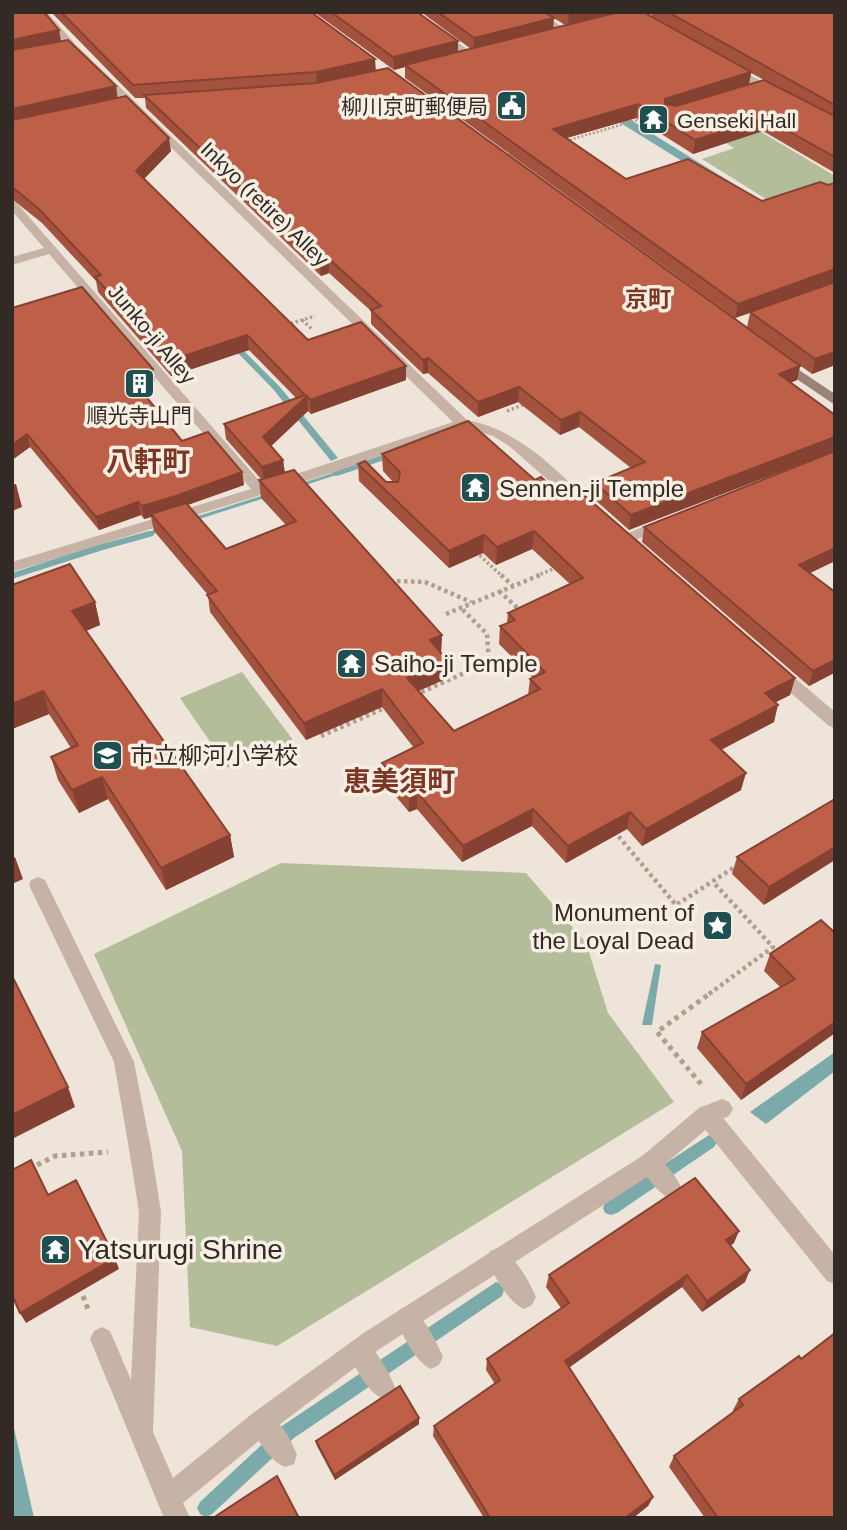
<svg xmlns="http://www.w3.org/2000/svg" width="847" height="1530" viewBox="0 0 847 1530" font-family="Arial,'Noto Sans JP',sans-serif">
<style>
.green{fill:#b3bd9a}
.water{fill:#7aaaaa}
.lines{fill:none;stroke-linecap:round;stroke-linejoin:round}
.stream{fill:#7aaaaa;fill-rule:evenodd}
.path-far3{stroke:#b29d90;stroke-width:2.5;stroke-dasharray:2 2;stroke-linecap:butt}
.path-far2{stroke:#b29d90;stroke-width:3.5;stroke-dasharray:2.5 2.5;stroke-linecap:butt}
.path-far1{stroke:#b29d90;stroke-width:4.5;stroke-dasharray:3.5 3.5;stroke-linecap:butt}
.path{stroke:#b29d90;stroke-width:5;stroke-dasharray:4.5 4.5;stroke-linecap:butt}
.lane{fill:#c6b3a6;fill-rule:evenodd}
.street{fill:#c6b3a6;fill-rule:evenodd}
.secondary{fill:#9a8277;fill-rule:evenodd}
.wall{fill:#a3523e;fill-rule:evenodd}
.shaded-wall{fill:#854232}
.building{fill:#be5f48;stroke:#854232;stroke-width:2}
.labels{text-anchor:middle;dominant-baseline:central;stroke-width:7;stroke-linejoin:round;paint-order:stroke}
.far-poi-label{font-size:21px;fill:#332a26;stroke:#f7eee4;text-anchor:end}
.far-street-label{font-size:21px;fill:#332a26;stroke:#f7eee4}
.far-quarter-label{font-size:23px;font-weight:bold;fill:#7d3624;stroke:#f7eee4}
.poi-label{font-size:24px;fill:#332a26;stroke:#f7eee4;text-anchor:start}
.quarter-label{font-size:28px;font-weight:bold;fill:#7d3624;stroke:#f7eee4}
.near-poi-label{font-size:28px;fill:#332a26;stroke:#f7eee4;text-anchor:start}
</style>
<rect width="100%" height="100%" fill="#efe4d9"/>
<g class="green">
<path d="M686 118 753 127 835 176V183L774 204 702 159 734 148Z"/>
<path d="M242 672 293 740 228 768 180 698Z"/>
<path d="M281 863 526 873 586 943 608 1013 674 1102 277 1346 190 1327 182 1151 94 954Z"/>
</g>
<g class="water">
<path d="M627 117 646 130 799 224 682 161 614 119Z"/>
<path d="M183 297 191 298 280 387 338 458 331 461 273 389Z"/>
<path d="M349 468 352 470 134 540 132 537Z"/>
<path d="M105 542 109 548 12 579V573Z"/>
<path d="M655 964 661 965 652 1025H642Z"/>
<path d="M835 1052V1071L766 1124 750 1112Z"/>
<path d="M12 1419 34 1518H12Z"/>
</g>
<g class="lines">
<g class="stream">
<path d="M398 449 402 450V454L340 475 336 476 331 473 332 471Z"/>
<path d="M149 531 153 532 154 534 153 536 92 553 87 550 88 548Z"/>
<path d="M709 1135 714 1137 717 1142 714 1147 617 1213 611 1215 605 1213 603 1208 605 1203Z"/>
<path d="M496 1282 502 1284 504 1290 502 1296 294 1438 212 1514 206 1517 200 1514 197 1508 200 1502 282 1426Z"/>
</g>
<path class="path-far3" d="M566 141 641 119"/>
<g class="path-far2">
<path d="M302 320 313 330"/>
<path d="M286 325 315 316"/>
<path d="M507 411 528 403"/>
<path d="M476 552 502 576"/>
<path d="M536 576 558 567"/>
</g>
<g class="path-far1">
<path d="M501 575 513 586"/>
<path d="M397 581 425 582 471 602"/>
<path d="M499 591 522 612"/>
<path d="M446 614 540 575"/>
<path d="M415 695 489 662 487 634 461 608"/>
<path d="M321 736 387 707"/>
<path d="M614 831 676 905 738 865"/>
<path d="M709 994 773 947 713 882"/>
</g>
<g class="path">
<path d="M701 1084 657 1032 712 992"/>
<path d="M29 1169 55 1156 108 1152"/>
<path d="M83 1296 88 1309"/>
</g>
<g class="lane">
<path d="M404 12H416L479 58 470 60Z"/>
<path d="M38 877 45 880 134 1062 151 1149 148 1156 140 1159 132 1156 129 1149 114 1062 29 885 31 880Z"/>
<path d="M707 1105 715 1108 835 1255V1284L827 1281 699 1122 696 1115 699 1108Z"/>
<path d="M650 1153C663 1158 676 1176 682 1189L679 1196 671 1199C658 1194 645 1176 639 1163L642 1156Z"/>
<path d="M498 1248C514 1254 529 1281 536 1297L532 1305 524 1309C508 1302 493 1275 487 1259L490 1251Z"/>
<path d="M407 1306C423 1313 436 1341 443 1357L439 1365 431 1369C415 1362 402 1334 395 1318L399 1310Z"/>
<path d="M359 1338C375 1345 388 1371 395 1387L392 1396 383 1399C367 1392 354 1366 347 1350L351 1342Z"/>
<path d="M262 1410C278 1416 291 1439 297 1455L294 1464 285 1467C269 1461 256 1438 250 1422L253 1413Z"/>
</g>
<g class="street">
<path d="M37 12H47L76 45 467 420C519 430 553 467 591 503V509H581L509 446 493 436 463 427 338 471 12 572V562L251 489 49 254 12 265V257L44 248 12 211V201L16 202 263 485 453 422 70 49Z"/>
<path d="M527 12H539L574 34 566 36Z"/>
<path d="M729 64 782 92 783 94 774 96 725 69 724 67Z"/>
<path d="M666 517 671 519V525L624 545 616 540 619 537Z"/>
<path d="M776 665 782 667 835 712V728L829 726 770 675 768 671 770 667Z"/>
<path d="M722 1099 729 1102 733 1109 729 1116 715 1122 658 1170 381 1348 271 1431 183 1503 190 1518H164L90 1339 94 1331 102 1327 110 1331 131 1380 139 1212 129 1149 132 1142 140 1139 148 1142 151 1149 161 1212 153 1432 173 1478 253 1413 365 1332 642 1156 699 1108Z"/>
</g>
<g class="secondary">
<path d="M642 12H659L623 23 618 20Z"/>
<path d="M781 358 835 394V405L776 365V359Z"/>
</g>
</g>
<g class="wall">
<path d="M12 12 59 30 61 41 171 151 144 179 308 340 406 380 311 414 308 411 271 446 283 460 285 473 442 635 441 652 448 661V678L418 691 454 731 528 695 530 679 532 677 499 644 500 626 507 623 508 613 570 584 532 549 496 565 483 553 449 568 359 481 358 464 386 482H393L383 471 382 454 535 480 561 496 795 678 790 695 776 702 774 722 721 750 741 790 642 846 627 829 566 863 532 826 462 862 417 809 409 812 382 780V763L414 748 382 707 306 740 210 612 208 595 154 531 151 517 144 519 141 515 99 530 30 447 12 460V308L153 369 155 381 139 388 182 441 242 472 244 485 188 505 226 549 286 525 261 498 259 480H262L226 439 224 424 296 398 249 350 171 376 98 292 96 281 42 223 12 199Z"/>
<path d="M51 12H311L376 71 800 366 797 380 790 383 629 530 593 498 595 483 631 468 579 427 560 435 518 402 478 417 428 373 423 374 371 324V311L329 273 321 276 146 108 145 98H135Z"/>
<path d="M314 12H417L458 52 471 49 421 12H544L553 29 565 25 544 12H643L651 17 652 12H835V173L763 131 693 154 636 118 567 138 835 365 812 374 747 327 750 313 735 318 405 78V67L394 70ZM751 73 764 80 749 84Z"/>
<path d="M835 451V561L810 573 835 592V674L834 673 809 686 642 542 644 527Z"/>
<path d="M95 602 100 625 86 631 230 835 234 857 166 890 108 799 79 813 58 780 51 757 71 748 49 714 12 729Z"/>
<path d="M835 799 764 905 732 874 737 857Z"/>
<path d="M835 933V1033L741 1100 697 1048 702 1032 780 987 764 971 770 954Z"/>
<path d="M734 1243 730 1246 745 1282 702 1312 682 1287 569 1367 653 1497 648 1506 633 1518H484L433 1436 434 1426 495 1384 486 1370 487 1359 561 1308 546 1287 549 1275Z"/>
<path d="M801 1359 835 1518H705L669 1467 674 1456 734 1412 733 1410 739 1399Z"/>
<path d="M419 1418V1424L335 1480 317 1446 316 1441Z"/>
</g>
<g class="shaded-wall">
<path d="M578 12H629L568 27 569 14Z"/>
<path d="M554 18 553 31 473 51 474 38Z"/>
<path d="M59 30 61 43 12 53V40Z"/>
<path d="M458 41V54L405 65V67L394 70 393 57Z"/>
<path d="M375 59 376 72 317 85 316 72Z"/>
<path d="M751 72 749 85 663 112 665 99Z"/>
<path d="M116 86 118 100 12 123V109Z"/>
<path d="M638 104 636 118 552 142 553 129Z"/>
<path d="M765 118 763 131 693 154 695 140Z"/>
<path d="M169 138 171 151 138 185 136 171Z"/>
<path d="M329 259V273L321 276 320 262Z"/>
<path d="M835 269V282L735 318 738 304Z"/>
<path d="M247 335 249 350 171 376 169 361Z"/>
<path d="M835 352V365L812 374 815 359Z"/>
<path d="M428 358V373L423 374V360Z"/>
<path d="M406 366V380L311 414 310 400Z"/>
<path d="M800 366 797 380 775 389 779 374Z"/>
<path d="M153 369 155 381 133 390 130 377Z"/>
<path d="M519 387 518 402 478 417V402Z"/>
<path d="M307 396 308 411 265 452 263 437Z"/>
<path d="M580 412 579 427 560 435 561 420Z"/>
<path d="M27 434 30 447 12 460V445Z"/>
<path d="M835 437V451L629 530 631 515Z"/>
<path d="M283 460 285 475 264 482 262 467Z"/>
<path d="M242 472 244 485 178 508 151 514V517L144 519 142 506Z"/>
<path d="M16 484 22 507 12 511V485Z"/>
<path d="M138 502 141 515 99 530 96 517Z"/>
<path d="M534 531 532 549 496 565 497 547Z"/>
<path d="M484 535 483 553 449 568V551Z"/>
<path d="M835 548V561L795 580 799 565Z"/>
<path d="M95 602 100 625 78 634 72 611Z"/>
<path d="M442 635 441 652 430 657V640Z"/>
<path d="M835 660 834 673 809 686 813 671Z"/>
<path d="M448 661V678L407 696V678Z"/>
<path d="M795 678 790 695 760 710 765 693Z"/>
<path d="M382 689V707L306 740 304 723Z"/>
<path d="M43 691 49 714 12 729V704Z"/>
<path d="M778 705 774 722 707 757 711 740Z"/>
<path d="M746 773 741 790 642 846 646 829Z"/>
<path d="M102 777 108 799 79 813 72 790Z"/>
<path d="M417 792V809L409 812V796Z"/>
<path d="M533 809 532 826 462 862 463 846Z"/>
<path d="M630 812 627 829 566 863 568 846Z"/>
<path d="M230 835 234 857 166 890 161 868Z"/>
<path d="M835 847V860L764 905 769 887Z"/>
<path d="M15 857 23 879 12 884V859Z"/>
<path d="M835 1022V1033L741 1100 746 1084Z"/>
<path d="M68 1087 75 1107 12 1139V1115Z"/>
<path d="M739 1231 734 1243 721 1252 726 1240Z"/>
<path d="M115 1258 119 1269 26 1323 20 1313Z"/>
<path d="M750 1270 745 1282 702 1312 707 1301Z"/>
<path d="M687 1275 682 1287 563 1372 565 1361Z"/>
<path d="M419 1418V1424L335 1480 334 1475Z"/>
<path d="M653 1497 648 1506 633 1518H625Z"/>
</g>
<g class="building">
<path d="M12 12H44L59 30 12 40Z"/>
<path d="M61 12H311L375 59 316 72 133 85Z"/>
<path d="M331 12H417L458 41 393 57Z"/>
<path d="M438 12H544L554 18 474 38Z"/>
<path d="M619 12H643L751 72 665 99V104L676 106 764 80 835 116V157L765 118 695 140 638 104 553 129 626 179 688 159 762 201 820 182 828 185 835 183V269L738 304 405 65Z"/>
<path d="M668 12H835V105Z"/>
<path d="M68 40 116 86 12 109V50Z"/>
<path d="M388 68 800 366 779 374 835 415V437L631 515 595 483 645 462 580 412 561 420 519 387 478 402 428 358 423 360 371 310 381 306 329 259 320 262 144 95 316 83Z"/>
<path d="M126 96 169 138 136 171 308 340 361 322 406 366 310 400 307 396 263 437 283 460 262 467 224 424 305 395 247 335 169 361 95 277 101 275 39 209 12 187V120Z"/>
<path d="M835 282V352L815 359 750 312Z"/>
<path d="M82 287 153 369 130 377 182 441 208 432 242 472 176 496 142 506 138 502 96 517 27 434 12 445V308Z"/>
<path d="M468 421 535 480 541 477 561 496 577 489 795 678 765 693 778 705 711 740 746 773 646 829 630 812 568 846 533 809 463 846 417 792 409 796 382 763 423 743 382 689 304 723 207 595 217 591 151 514 186 503 226 549 296 521 259 480 294 470 442 635 430 640 448 661 407 678 454 731 540 689 530 679 545 672 500 626 515 620 508 613 583 578 534 531 497 547 484 535 449 551 358 464 365 461 386 482H398L400 472 382 454Z"/>
<path d="M835 451V548L799 565 835 592V660L813 671 644 527Z"/>
<path d="M70 564 95 602 72 611 230 835 161 868 102 777 72 790 51 757 78 745 43 691 12 704V585Z"/>
<path d="M835 799V847L769 887 737 857Z"/>
<path d="M821 920 835 933V1022L746 1084 702 1032 795 979 770 954Z"/>
<path d="M12 976 68 1087 12 1115Z"/>
<path d="M31 1160 48 1195 76 1180 115 1258 20 1313 12 1295V1170Z"/>
<path d="M695 1178 739 1231 726 1240 750 1270 707 1301 687 1275 565 1361 653 1497 625 1518H490L434 1426 500 1380 487 1359 569 1303 549 1275Z"/>
<path d="M835 1333V1518H718L674 1456 743 1405 739 1399 799 1356 801 1359Z"/>
<path d="M400 1386 419 1418 334 1475 316 1441Z"/>
<path d="M277 1476 299 1518H216V1516Z"/>
</g>
<defs>
<symbol id="civic-square" viewBox="-11 -11 22 22"><rect x="-9" y="-9" width="18" height="18" rx="4" fill="#1f5051" stroke="#f7eee4"/><path d="M-.6-6.5H3V-4.5H.6V-3L4-1V1h2V6H-6V1h2V-1L-.6-3ZM-1.2 2.5V6h2.4V2.5Z" fill="#fff"/></symbol>
<symbol id="temple-square" viewBox="-11 -11 22 22"><rect x="-9" y="-9" width="18" height="18" rx="4" fill="#1f5051" stroke="#f7eee4"/><path d="M0-6L5-2H3V0L6.5 2.5H4V6H1.5V3h-3V6H-4V2.5H-6.5L-3 0V-2H-5Z" fill="#fff"/></symbol>
<symbol id="building-square" viewBox="-11 -11 22 22"><rect x="-9" y="-9" width="18" height="18" rx="4" fill="#1f5051" stroke="#f7eee4"/><path d="M-4-6H4V6H1V3H-1V6H-4ZM-2.5-4.3h1.7v1.8h-1.7ZM.8-4.3h1.7v1.8H.8ZM-2.5-1h1.7V.8h-1.7ZM.8-1h1.7V.8H.8Z" fill="#fff"/></symbol>
<symbol id="school-square" viewBox="-11 -11 22 22"><rect x="-9" y="-9" width="18" height="18" rx="4" fill="#1f5051" stroke="#f7eee4"/><path d="M0-5L7-2L0 1L-7-2ZM-4 1L0 2.5L4 1V4Q0 6-4 4Z" fill="#fff"/></symbol>
<symbol id="sight-square" viewBox="-11 -11 22 22"><rect x="-9" y="-9" width="18" height="18" rx="4" fill="#1f5051" stroke="#f7eee4"/><path d="M0-6L1.8-2.2L6-1.7L2.9 1.2L3.7 5.4L0 3.3L-3.7 5.4L-2.9 1.2L-6-1.7L-1.8-2.2Z" fill="#fff"/></symbol>
</defs>
<g fill-rule="evenodd">
<use href="#civic-square" x="494" y="88" width="35" height="35"/>
<use href="#temple-square" x="636" y="102" width="35" height="35"/>
<use href="#building-square" x="122" y="366" width="35" height="35"/>
<use href="#temple-square" x="458" y="470" width="35" height="35"/>
<use href="#temple-square" x="334" y="646" width="35" height="35"/>
<use href="#school-square" x="90" y="738" width="35" height="35"/>
<use href="#sight-square" x="700" y="908" width="35" height="35"/>
<use href="#temple-square" x="38" y="1232" width="35" height="35"/>
</g>
<g class="labels">
<g class="far-poi-label">
<text x="488" y="106">柳川京町郵便局</text>
<text x="677" y="120" text-anchor="start">Genseki Hall</text>
<text x="139" y="415" text-anchor="middle">順光寺山門</text>
</g>
<g class="far-street-label">
<text transform="translate(265 204) rotate(44)">Inkyo (retire) Alley</text>
<text transform="translate(152 334) rotate(50)">Junko-ji Alley</text>
</g>
<g class="far-quarter-label">
<text x="648" y="299">京町</text>
</g>
<g class="poi-label">
<text x="499" y="488">Sennen-ji Temple</text>
<text x="374" y="663">Saiho-ji Temple</text>
<text x="130" y="755">市立柳河小学校</text>
<text x="694" y="912" text-anchor="end">Monument of<tspan x="694" dy="28">the Loyal Dead</tspan></text>
</g>
<g class="quarter-label">
<text x="148" y="461">八軒町</text>
<text x="399" y="781">恵美須町</text>
</g>
<g class="near-poi-label">
<text x="78" y="1249">Yatsurugi Shrine</text>
</g>
</g>
<rect width="847" height="1530" fill="none" stroke="#332a26" stroke-width="28"/>
</svg>
